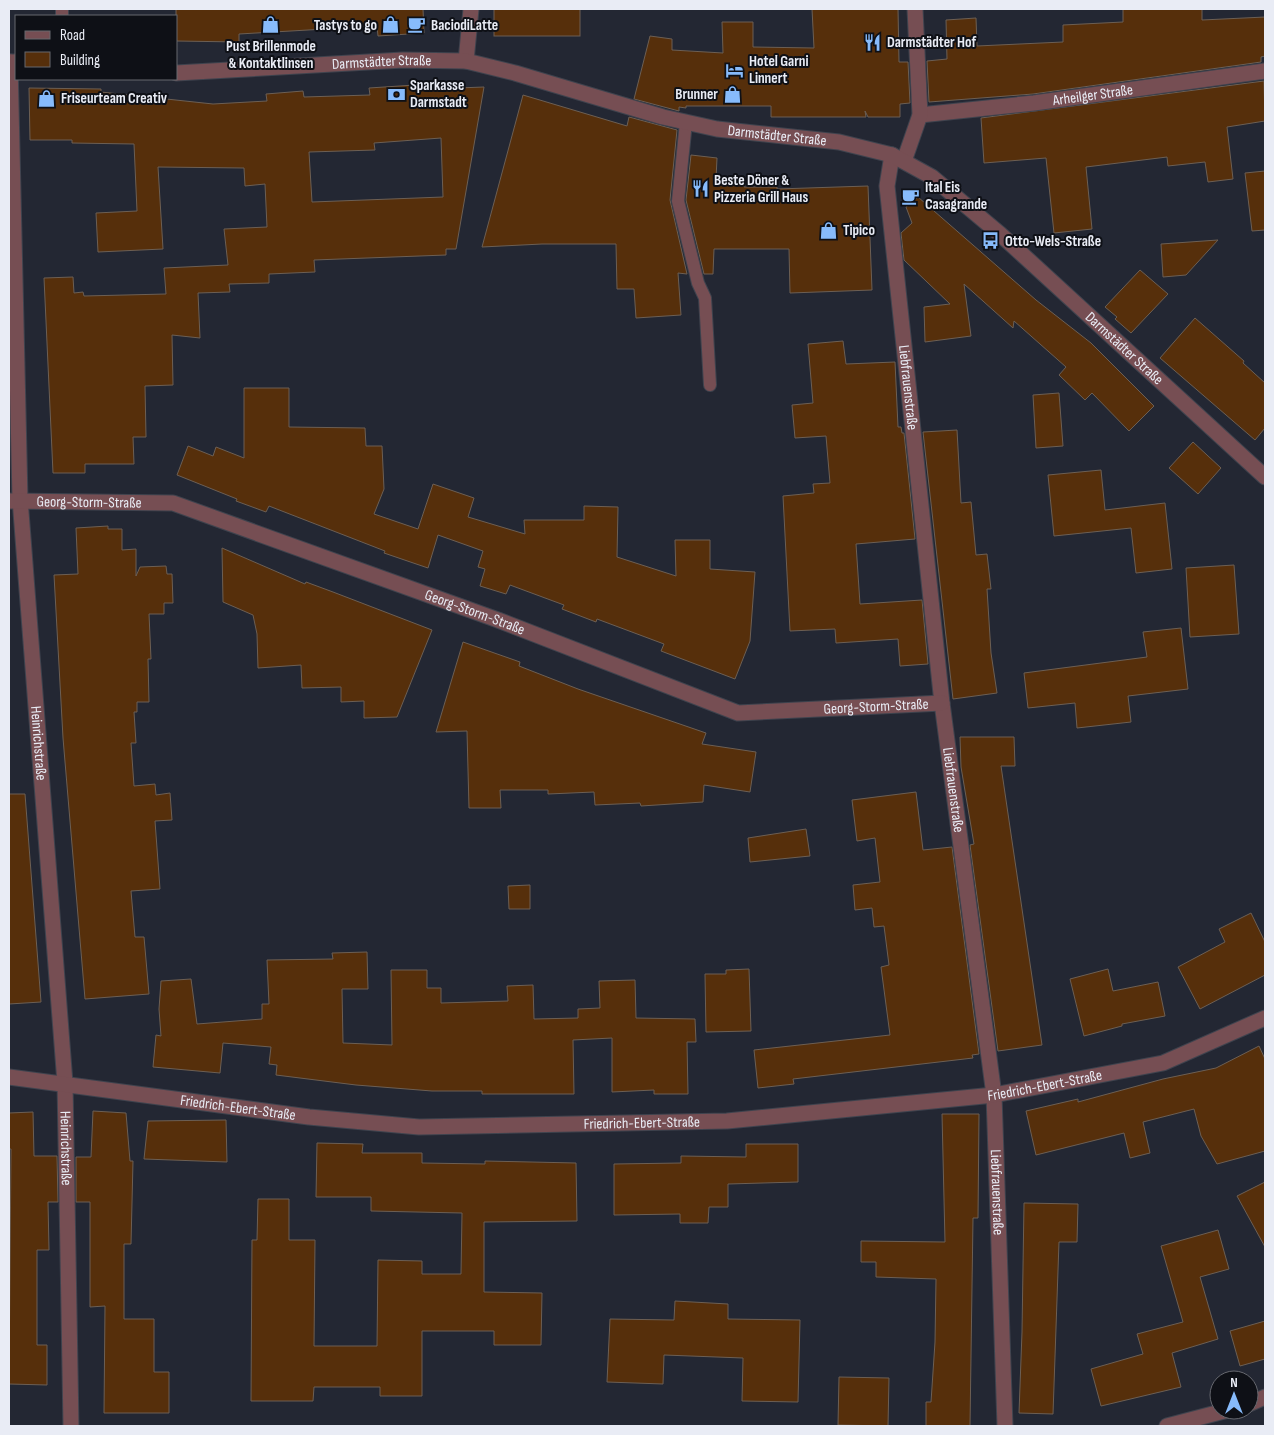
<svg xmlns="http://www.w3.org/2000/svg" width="1274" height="1435" viewBox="0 0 1274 1435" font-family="'Sofia Sans Condensed',sans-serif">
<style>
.building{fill:#562f0b;stroke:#6c5f54;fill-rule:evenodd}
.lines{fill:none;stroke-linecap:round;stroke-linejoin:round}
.service-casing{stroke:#3f434e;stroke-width:14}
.minor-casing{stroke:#3f434e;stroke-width:17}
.tertiary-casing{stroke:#3f434e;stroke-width:17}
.service{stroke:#764e53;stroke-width:12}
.minor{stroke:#764e53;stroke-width:15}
.tertiary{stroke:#764e53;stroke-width:15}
.labels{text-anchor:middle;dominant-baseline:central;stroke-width:4;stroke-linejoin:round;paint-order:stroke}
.poi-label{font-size:15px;font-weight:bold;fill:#e9ecf5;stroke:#0e1016;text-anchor:start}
.street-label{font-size:15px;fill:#e9ecf5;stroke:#0e1016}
</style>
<rect width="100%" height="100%" fill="#232733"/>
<g class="building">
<path d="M176 9H423L424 33 378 36 377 26 239 34V42L176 41Z"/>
<rect x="494" y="9" width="86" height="27"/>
<path d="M812 9H898L899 62H908L910 103 900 104V117H868L865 111 866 117H771V106H686V108L679 107V111L634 99 650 36 672 39V50L723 53 722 22H753V47L814 48Z"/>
<path d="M1123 9H1202V20L1265 17V56L1261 57V62L1033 94 929 102 927 61 947 59 946 20 976 18 977 46 1063 42V25L1123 22Z"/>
<path d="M1264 81 1265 121 1227 127 1233 179 1208 182 1205 162 1168 166 1167 157 1086 167 1092 229 1054 233 1046 158 984 163 981 118Z"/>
<path d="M430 84 431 89 484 87 456 249H446V255L314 260 315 272 269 274V283L229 284 230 292 198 293 200 338 172 335 173 385 145 386 146 437H133L134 464H85V473H53L44 278 73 277 74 293 83 292 84 296 166 294 164 268 228 265 224 229 267 227 265 184 245 186 244 168 158 167 163 249 98 252 96 213 137 211 134 144 72 143V140H30L29 88 101 89V92L213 104 267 101 266 94 303 91 304 97 370 95 369 88ZM441 138 443 197 312 202 309 152 375 150 374 143Z"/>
<path d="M523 95 627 126 629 117 677 130 670 200 687 274 678 273 681 315 636 318 634 289H617L616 244H542L482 247Z"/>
<path d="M691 155 717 158 716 179 744 180V187H777V189L868 186 872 290 790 293 789 249H714L713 274H704L686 200Z"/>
<path d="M1265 171V230L1252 231 1245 173Z"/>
<path d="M918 197 1036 300 1091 343 1154 406 1129 431 1092 393 1085 400 1059 375 1066 367 1014 321 1013 328 964 284 971 336 925 342 924 307 950 304 904 260 901 233 912 223 906 207Z"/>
<path d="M1218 240 1186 275 1163 277 1161 244Z"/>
<path d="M1140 270 1168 294 1131 333 1115 319 1117 317 1105 307Z"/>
<path d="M1195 318 1244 361 1243 363 1265 383V428L1255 440 1160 358Z"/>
<path d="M843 341 846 364 895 362 898 427H901L902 433H904L915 539 856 544 860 604 922 600 928 664 900 666 898 639 836 643 835 629 790 631 783 496 814 493 813 484 830 483 826 436 795 438 792 405 813 403 808 344Z"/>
<path d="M244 388H289V427L365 428 366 446H382L384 489 374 514 418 529 433 484 474 498 468 517 525 534 524 520H584V506L618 507 617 557 676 576 675 540H710V569L755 572 750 641 735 679 661 651 664 644 597 619 596 622 562 609 564 605 510 585 506 594 480 586 485 569 478 567 483 551 438 535 428 568 384 553 385 551 269 506 266 512 236 501 237 499 177 475 188 446 213 456 216 447 244 458Z"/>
<path d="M1059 393 1063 446 1036 448 1033 395Z"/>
<path d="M957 430 961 503 971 502 976 555 987 554 991 589H987L991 653 997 693 953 699 923 432Z"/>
<path d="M1193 442 1221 468 1198 494 1169 468Z"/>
<path d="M1101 470 1105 510 1165 503 1172 569 1136 573 1131 528 1054 536 1048 475Z"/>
<path d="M108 526V529H122V550L136 549V576L140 567 166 566 167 574H172L173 603H164V614H149L151 659H148L149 702H137V712H134L136 743H131L134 786 155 784 156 795 170 793 172 820 155 821 160 889 131 891 135 937H144L149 994 85 999 63 738 54 575 78 574 76 528Z"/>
<path d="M222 548 305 584 306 582 333 592 432 630 397 717 364 718V701L341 702V687L302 688 301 665 258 668 257 634 253 615 223 602Z"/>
<path d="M1234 565 1239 634 1190 637 1186 568Z"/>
<path d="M1181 628 1188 689 1128 696 1131 722 1077 728 1075 703 1028 708 1024 673 1147 657 1143 632Z"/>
<path d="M463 642 520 662 519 666 578 689 706 733 702 744 756 752 750 792 704 785 703 802 641 806 640 803 595 805 594 792 548 794V790H500L501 808H469L467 731 436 732Z"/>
<path d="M960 737H1014L1015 766H1001L1042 1045 998 1051 970 845 974 844 961 767Z"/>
<path d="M916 792 923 850 952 847 979 1054 972 1055 973 1058 793 1079 794 1084 758 1088 754 1050 890 1035 881 967 889 965 884 926 874 927 872 908 855 910 853 885 880 882 875 838 857 841 852 800Z"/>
<path d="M9 794H25L41 1002 9 1004Z"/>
<path d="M806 829 810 856 750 862 748 838Z"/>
<path d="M530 885V909H509L508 886Z"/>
<path d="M1251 913 1265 942V975L1200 1009 1178 967 1225 942 1219 929Z"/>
<path d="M367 952 368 989H342L343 1043 392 1045 391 970H427V988H441V1003L508 1001 507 986 533 985 534 1019 578 1018V1009L600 1008 599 981 635 980 636 1018 695 1019 696 1042H687L688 1094H654V1090L612 1092V1038L573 1040 574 1094H482V1091H432L356 1085 276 1075 277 1065 269 1064 271 1047 223 1043 220 1073 153 1067 156 1035 161 1036 159 1009 161 981 191 979 197 1024 262 1019V1004H269L267 960 333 959 332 953Z"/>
<path d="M749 969 751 1031 706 1032 705 974H726V970Z"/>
<path d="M1108 969 1113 991 1158 982 1165 1016 1122 1024V1026L1084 1036 1070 979Z"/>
<path d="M1259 1046 1265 1059V1151L1217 1164 1201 1136 1194 1109 1143 1122 1150 1153 1130 1158 1124 1133 1036 1155 1026 1111 1078 1099V1102L1163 1079 1216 1068Z"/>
<path d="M93 1111 126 1113 130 1161H133L131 1244H124V1319H154V1372H169V1413H104L105 1306 90 1307V1202H76V1157H91Z"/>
<path d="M33 1112 34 1156H57L58 1202H48L49 1250H37V1345H47V1385L9 1384 11 1149H9V1113Z"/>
<path d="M942 1114H979L978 1218H973L970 1426H926V1402H931L935 1342 936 1279 876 1277V1262H861V1241L945 1242Z"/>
<path d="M226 1120 227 1162 144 1159 148 1121Z"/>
<path d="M317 1143 363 1144 362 1153H422V1163L485 1164V1161L576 1163 577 1221 484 1222V1292L542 1293 541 1345H494V1331H422V1396H380V1387H314L313 1401H251L252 1240H257L258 1199H289V1240H315L314 1346H377L378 1260 422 1261V1274H461L462 1213 371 1211V1197H316Z"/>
<path d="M746 1144H798V1182L728 1184V1207H709L708 1223H680V1214L614 1215V1164L681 1163V1156L746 1157Z"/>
<path d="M1265 1182V1247L1237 1196Z"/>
<path d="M1024 1203 1078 1204 1077 1242H1059L1053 1414 1019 1413 1022 1332Z"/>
<path d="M1218 1230 1229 1269 1200 1277 1218 1339 1172 1353 1181 1387 1101 1406 1091 1369 1143 1354 1137 1334 1183 1322 1161 1246Z"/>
<path d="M675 1301 728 1304V1319L800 1320 798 1402 742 1401 743 1358 664 1355 663 1384 607 1382 610 1319 674 1320Z"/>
<path d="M1265 1321V1359L1240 1366 1230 1331Z"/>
<path d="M839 1377 889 1378 888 1426 838 1425Z"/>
</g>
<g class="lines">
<defs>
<g id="service">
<path d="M62 16V9"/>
<path d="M686 122 678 201 698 283 705 298 710 385"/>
</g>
<g id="minor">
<path d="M466 61 471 9"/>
<path id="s1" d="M10 62 20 499 65 1083 71 1426"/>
<path id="s2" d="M920 115 1034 103 1265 71"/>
<path id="s3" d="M892 155 887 186 942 703 994 1095 1005 1426"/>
<path d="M904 161 920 115 915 9"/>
<path id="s4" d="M9 501 173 503 498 620 738 713 942 703"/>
<path id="s5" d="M9 1077 309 1117 419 1127 727 1121 994 1095 1163 1063 1265 1018"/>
<path d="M1249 1404 1265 1397"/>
<path d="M1167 1426 1228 1410"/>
</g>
<g id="tertiary">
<path d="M9 62H16"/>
<path id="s6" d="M176 73 403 60 466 61 515 73 663 117 717 129 839 142 892 155 932 177 1000 234 1265 477"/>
</g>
</defs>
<use href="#service" class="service-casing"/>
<use href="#minor" class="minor-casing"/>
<use href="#tertiary" class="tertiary-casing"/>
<use href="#service" class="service"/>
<use href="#minor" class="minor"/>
<use href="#tertiary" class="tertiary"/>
</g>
<defs>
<symbol id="shop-bare" viewBox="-9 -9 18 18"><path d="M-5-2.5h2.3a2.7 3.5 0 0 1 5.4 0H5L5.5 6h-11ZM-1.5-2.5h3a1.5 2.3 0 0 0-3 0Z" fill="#87bbfb" stroke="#0e1016" stroke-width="2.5" paint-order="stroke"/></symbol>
<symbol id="cafe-bare" viewBox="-9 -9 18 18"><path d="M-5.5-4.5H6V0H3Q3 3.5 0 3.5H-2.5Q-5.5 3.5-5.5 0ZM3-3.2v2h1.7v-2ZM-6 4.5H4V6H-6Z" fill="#87bbfb" stroke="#0e1016" stroke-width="2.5" paint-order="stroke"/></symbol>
<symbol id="restaurant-bare" viewBox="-9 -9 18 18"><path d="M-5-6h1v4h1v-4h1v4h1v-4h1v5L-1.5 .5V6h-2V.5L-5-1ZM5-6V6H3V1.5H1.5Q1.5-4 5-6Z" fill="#87bbfb" stroke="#0e1016" stroke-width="2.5" paint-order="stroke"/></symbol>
<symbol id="hotel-bare" viewBox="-9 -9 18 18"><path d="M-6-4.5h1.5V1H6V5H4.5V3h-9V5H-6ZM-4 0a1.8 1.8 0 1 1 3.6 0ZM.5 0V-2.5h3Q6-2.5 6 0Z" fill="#87bbfb" stroke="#0e1016" stroke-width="2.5" paint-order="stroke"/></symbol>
<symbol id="bank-bare" viewBox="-9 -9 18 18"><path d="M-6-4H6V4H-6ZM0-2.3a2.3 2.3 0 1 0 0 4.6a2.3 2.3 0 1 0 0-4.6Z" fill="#87bbfb" stroke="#0e1016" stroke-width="2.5" paint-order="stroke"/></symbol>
<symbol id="bus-bare" viewBox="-9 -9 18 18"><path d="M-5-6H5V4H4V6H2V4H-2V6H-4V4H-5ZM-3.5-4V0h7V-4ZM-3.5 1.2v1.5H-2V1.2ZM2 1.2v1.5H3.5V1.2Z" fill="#87bbfb" stroke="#0e1016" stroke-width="2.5" paint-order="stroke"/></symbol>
</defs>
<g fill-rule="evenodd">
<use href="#shop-bare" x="258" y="12" width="25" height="25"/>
<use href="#shop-bare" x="378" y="12" width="25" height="25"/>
<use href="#cafe-bare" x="404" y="12" width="25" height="25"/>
<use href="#restaurant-bare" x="860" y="30" width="25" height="25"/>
<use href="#hotel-bare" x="722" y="58" width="25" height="25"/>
<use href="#bank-bare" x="384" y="82" width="25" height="25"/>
<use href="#shop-bare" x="720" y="82" width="25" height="25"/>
<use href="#shop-bare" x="34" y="86" width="25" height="25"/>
<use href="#restaurant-bare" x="688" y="176" width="25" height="25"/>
<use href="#cafe-bare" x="898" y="184" width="25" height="25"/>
<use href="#shop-bare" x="816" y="218" width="25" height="25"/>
<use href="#bus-bare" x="978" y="228" width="25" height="25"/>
</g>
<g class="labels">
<g class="poi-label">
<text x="377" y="25" text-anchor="end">Tastys to go</text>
<text x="431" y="25">BaciodiLatte</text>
<text x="887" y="42">Darmstädter Hof</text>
<text x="271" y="46" text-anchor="middle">Pust Brillenmode<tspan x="271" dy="17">&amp; Kontaktlinsen</tspan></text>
<text x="749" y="61">Hotel Garni<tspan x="749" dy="17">Linnert</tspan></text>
<text x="410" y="85">Sparkasse<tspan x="410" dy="17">Darmstadt</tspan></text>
<text x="718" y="94" text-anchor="end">Brunner</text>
<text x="61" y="98">Friseurteam Creativ</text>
<text x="714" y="180">Beste Döner &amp;<tspan x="714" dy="17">Pizzeria Grill Haus</tspan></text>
<text x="925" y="187">Ital Eis<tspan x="925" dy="17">Casagrande</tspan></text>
<text x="843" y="230">Tipico</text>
<text x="1005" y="241">Otto-Wels-Straße</text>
</g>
<g class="street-label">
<text stroke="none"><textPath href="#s6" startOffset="206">Darmstädter Straße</textPath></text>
<text stroke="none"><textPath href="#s2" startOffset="174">Arheilger Straße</textPath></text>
<text stroke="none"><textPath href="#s6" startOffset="611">Darmstädter Straße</textPath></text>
<text stroke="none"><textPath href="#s6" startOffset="1031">Darmstädter Straße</textPath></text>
<text stroke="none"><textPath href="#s3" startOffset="234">Liebfrauenstraße</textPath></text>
<text stroke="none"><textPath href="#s4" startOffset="80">Georg-Storm-Straße</textPath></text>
<text stroke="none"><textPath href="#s4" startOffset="485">Georg-Storm-Straße</textPath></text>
<text stroke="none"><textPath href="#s4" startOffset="905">Georg-Storm-Straße</textPath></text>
<text stroke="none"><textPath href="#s1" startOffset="682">Heinrichstraße</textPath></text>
<text stroke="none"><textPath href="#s3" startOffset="639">Liebfrauenstraße</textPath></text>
<text stroke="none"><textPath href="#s5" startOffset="1041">Friedrich-Ebert-Straße</textPath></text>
<text stroke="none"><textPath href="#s5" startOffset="231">Friedrich-Ebert-Straße</textPath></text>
<text stroke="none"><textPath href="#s5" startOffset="636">Friedrich-Ebert-Straße</textPath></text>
<text stroke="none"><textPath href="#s1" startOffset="1088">Heinrichstraße</textPath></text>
<text stroke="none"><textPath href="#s3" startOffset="1044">Liebfrauenstraße</textPath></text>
</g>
</g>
<rect width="1274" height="1435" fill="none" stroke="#e9ecf5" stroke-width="20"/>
<rect x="15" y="15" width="162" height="65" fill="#0e1016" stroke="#66686f"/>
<rect x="25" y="31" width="25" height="8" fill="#764e53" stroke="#66686f"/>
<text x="60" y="40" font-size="15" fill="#e9ecf5">Road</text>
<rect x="25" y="52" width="25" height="15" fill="#562f0b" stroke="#66686f"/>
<text x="60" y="65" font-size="15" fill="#e9ecf5">Building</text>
<g transform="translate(1234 1395)"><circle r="24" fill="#0e1016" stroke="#66686f"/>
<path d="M0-4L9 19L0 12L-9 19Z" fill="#87bbfb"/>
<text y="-8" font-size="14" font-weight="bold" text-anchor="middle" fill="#e9ecf5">N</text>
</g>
</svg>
